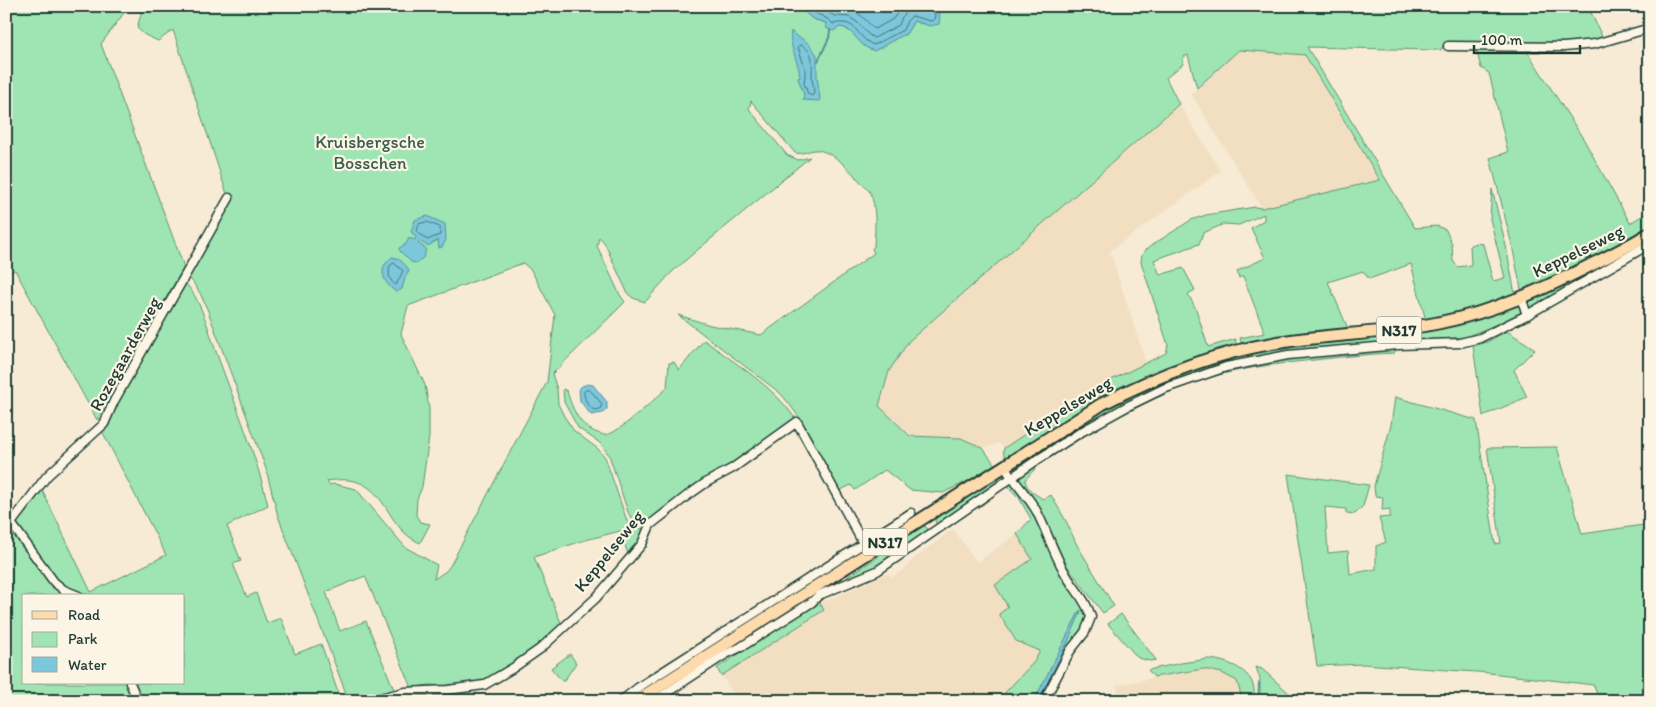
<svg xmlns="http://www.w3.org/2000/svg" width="1656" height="707" viewBox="0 0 1656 707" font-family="Itim,sans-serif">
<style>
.built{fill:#f2dfc2}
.green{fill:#9ee5b3;stroke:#5e9174;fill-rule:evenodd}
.water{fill:#7cc7db;stroke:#579098}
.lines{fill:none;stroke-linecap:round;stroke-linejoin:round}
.shore{stroke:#447477;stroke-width:1}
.stream{stroke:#579098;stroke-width:2}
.street-casing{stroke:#1f3d34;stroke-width:11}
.primary-casing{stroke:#1f3d34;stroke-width:15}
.street{stroke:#fcf5e5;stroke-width:8}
.primary{stroke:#fedbac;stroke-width:11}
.labels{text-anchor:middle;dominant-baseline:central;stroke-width:4.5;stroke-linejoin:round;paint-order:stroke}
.shield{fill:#fcf5e5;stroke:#617469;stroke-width:1}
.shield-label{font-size:16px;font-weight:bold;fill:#1f3d34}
.park-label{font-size:18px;fill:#385f4d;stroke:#fcf5e5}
.street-label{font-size:18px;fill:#1f3d34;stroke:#fcf5e5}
</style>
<rect width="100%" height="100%" fill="#f7ebd5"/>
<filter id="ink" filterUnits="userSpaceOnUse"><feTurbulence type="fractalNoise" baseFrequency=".02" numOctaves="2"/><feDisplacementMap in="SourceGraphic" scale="10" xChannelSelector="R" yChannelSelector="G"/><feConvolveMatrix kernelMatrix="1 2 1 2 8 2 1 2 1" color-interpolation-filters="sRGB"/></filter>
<g filter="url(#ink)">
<g class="built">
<path d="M1239 50 1305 55 1380 180 1262 208 1191 94Z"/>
<path d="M1179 104 1221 171 1110 251 1146 363 1093 389 1004 448 999 443 983 448 961 438 911 436 879 406 889 371 909 341Z"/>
<path d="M953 529 977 562 1017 534 1033 559 1009 607 999 614 1040 650 1034 662 997 701H738L717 668 819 602 828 600 888 573 891 577 905 569 911 561Z"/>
<path d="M1203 669 1222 673 1237 681 1241 695V701H1121L1116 685Z"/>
</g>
<g class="green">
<path d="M6 6H129L101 44 184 267 147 330 110 401 97 420 15 270 6 274Z"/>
<path d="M139 6H797L813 19 826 23V28L843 27 855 35 860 42 874 50C886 46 894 38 906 34L914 21 922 24 915 6H1588L1603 39C1571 45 1541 43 1509 42 1490 41 1470 42 1450 43L1444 44 1441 50H1430L1307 47 1415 228 1437 226 1446 230 1452 245 1453 261 1458 267 1471 265 1470 245 1477 243 1483 244 1493 281 1505 278 1490 219 1492 189 1506 246 1515 294 1464 311 1426 321 1411 264 1369 279 1363 271 1328 282 1349 331 1246 345 1241 342 1240 338 1265 333 1243 276 1239 278 1237 271 1265 258 1251 228 1264 220V214L1239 225 1224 224 1203 233 1199 244 1154 260 1160 275 1183 268 1195 290 1188 294 1196 309 1208 347 1236 339 1235 347 1098 396 1078 413 1006 458 1003 452 1004 448 1093 389 1166 353 1168 345 1141 262 1142 254 1149 247 1191 220 1206 215 1255 207 1262 208 1380 180 1305 55 1239 50 1197 88 1188 55 1183 57V64L1166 78 1179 104 909 341 889 371 879 406 910 436 961 438 983 448 995 465 978 476 943 493 910 490 885 470 855 490 851 485 839 491C821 458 806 421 780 393L678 315 710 325 761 335 874 253 872 249 874 246C875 229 877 208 870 192 855 177 839 154 818 150 810 149 803 155 795 153L751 101 749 109 787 155 798 160 810 157 695 252 671 273 645 302 633 298 628 294 604 242 599 237 597 246 620 295 625 302 552 374 557 389 558 404 564 416 574 431 598 449 605 457 627 521 635 528 646 529 641 542 629 557 620 531 582 541 534 557 562 625C529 654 496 685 450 688 443 688 437 685 431 685 425 685 418 687 412 688L365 576 326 592 340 631 366 621 395 692 349 701 278 516 266 469 208 311 200 293 188 275 230 202H232L229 193 227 194 173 30 158 41 145 35 137 28 141 14ZM523 263 531 270 555 315 547 382 450 566 446 571 434 579 437 565 405 547 356 489 334 484 329 485 327 481C389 470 380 526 420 543L430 524 420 522 416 515 417 499 422 487 429 437V408L425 385 401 334 408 306Z"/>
<path d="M1525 48 1584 140 1630 223 1650 211V225L1616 245 1525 290 1521 289 1512 245 1490 158 1508 152 1489 73 1481 68 1476 49Z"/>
<path d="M1628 255 1528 312 1526 302 1601 266Z"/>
<path d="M184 282C201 297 210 336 218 357 236 406 256 455 268 505L227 526 241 561 233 564 247 597 256 593 267 623 281 618 295 654 321 644 341 701H142L133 683H184V596C158 596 84 601 65 587 50 577 27 539 15 523L22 513 28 508 30 501 41 488 91 592 166 555 100 427Z"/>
<path d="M1516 305H1520L1522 313 1520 315 1465 337 1404 342 1400 338V334C1443 332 1476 318 1516 305Z"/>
<path d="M1507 331 1535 349 1514 370 1527 397 1483 416 1473 346 1487 342Z"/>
<path d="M1390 335 1394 337 1395 341 1272 354 1251 358 1246 356V353L1292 345Z"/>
<path d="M704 340C736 364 772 385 795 418L725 471 648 524H637L631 518 628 512 609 455 600 443 578 428 564 402 563 389 567 391C572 408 579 427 598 433 598 433 604 435 605 435 617 435 656 398 667 388L669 363 674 362 679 370Z"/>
<path d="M1394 349V353C1367 354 1341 357 1314 360 1274 364 1233 369 1195 382 1159 395 1125 413 1092 432 1070 444 1040 460 1025 480 1027 490 1035 494 1043 499L1051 495 1066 521 1077 545 1114 606 1103 613 1067 566 1019 483V477L1050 453 1144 401 1207 376 1263 362 1306 357Z"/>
<path d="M1240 355 1239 360 1237 361C1204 370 1172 380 1142 397L1141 395 1138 396 1139 398 1015 472 1014 471 1016 464 1089 417 1106 409 1136 391 1137 394 1139 393 1138 390 1181 372Z"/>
<path d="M1395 397 1476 420 1495 544 1501 543 1487 448 1557 447 1582 534 1650 524V701H1599L1594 685 1490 673 1363 664 1317 666 1288 474 1369 485 1363 506 1355 514 1346 513V509L1325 507 1328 553 1348 551 1350 574 1376 569V546L1386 542 1379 518 1390 517V509L1382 510 1383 497 1375 496 1374 486 1391 425Z"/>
<path d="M999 476 1004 477 1003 480 937 525 935 521 938 515Z"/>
<path d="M1010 483 1013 484 1030 504 1059 573 1082 604 1087 617 1084 626 1071 643 1041 701H1038L1069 639 1081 611H1080L1034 701H997L1034 662 1040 651 1016 641 999 614 1008 607 995 585 1032 559 1017 534 1031 519 1019 498 1007 485 981 506V504Z"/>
<path d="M922 525 926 527 929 531 923 536H920L893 555 890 558 887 552 891 550 889 546Z"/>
<path d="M12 530 70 596H24V683H127L134 698 123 701H6V533Z"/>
<path d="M887 549 888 550 885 552 889 560 847 581V577L878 557V555Z"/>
<path d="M819 602 824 610 721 676 717 668Z"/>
<path d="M1121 614 1156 660 1150 661 1138 658 1108 624Z"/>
<path d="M570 654 576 663 564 681H562L551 668Z"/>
<path d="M1208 659C1224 660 1248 668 1253 685 1255 690 1254 696 1254 701H1241V695L1237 681 1222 673 1203 669 1154 677 1148 670 1181 663Z"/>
<path d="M1256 667 1262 669 1298 701H1260V679Z"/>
</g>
<g class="water">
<path d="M797 6H890L895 8 899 6H937L940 15 939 24 930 26 914 21 906 34C894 38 886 46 874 51 870 49 866 48 863 45 855 38 851 28 840 27L833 31 826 28V23L813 19Z"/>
<path d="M791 31 796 36 801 38 809 44 817 55V76L820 99 819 101 803 100 804 95 798 78 800 77C799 62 788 45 791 31Z"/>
<path d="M427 216 445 224 446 240 442 247 439 248 438 240 428 246 419 241 418 243 426 249 424 257 416 263 411 262 400 251 399 248 406 244 409 238 415 240 416 237 411 232 415 220Z"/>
<path d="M392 257C398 257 407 265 409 271L405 278 402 289 396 292C387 286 378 273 386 263 388 261 390 259 392 257Z"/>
<path d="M588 384 593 385 607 402V409L603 413 591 415 580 401 579 389 582 386Z"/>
<path d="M1080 610 1081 611 1069 639 1038 701H1034Z"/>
</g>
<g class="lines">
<g class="shore">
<path d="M805 6C813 14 827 16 833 24 859 18 855 38 874 45L903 30 907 21 912 16 930 21 934 20 935 15 933 6"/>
<path d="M815 6 835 16 849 17 858 23 869 35 874 38 899 25 902 17 908 11 915 10 925 12 927 6"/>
<path d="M835 6C840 9 846 7 852 10 862 14 867 23 875 29L893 19 902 6"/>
<path d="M800 45C815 50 812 63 812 76 812 82 814 88 814 93L812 96 808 94 804 83 805 76V68L798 47Z"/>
<path d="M427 222 440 227V235L427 240 417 231 419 224Z"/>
<path d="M394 263 403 271 396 285C389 281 388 274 390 266Z"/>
<path d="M586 390H590L602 404 600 409 594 410C588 406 584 400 584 392Z"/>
</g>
<g class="stream">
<path d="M818 61 829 38 830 30"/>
<path d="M1258 701 1259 683"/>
</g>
<defs>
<g id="street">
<path d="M1448 46 1564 47 1595 44 1650 28"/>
<path d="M1521 297 1527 315"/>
<path d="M1004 465C1013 482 1028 495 1037 512 1048 534 1055 557 1068 578 1077 592 1087 602 1091 617L1085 632 1070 651 1044 701"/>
<path d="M11 523 54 582 64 590 79 596"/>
<path d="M6 530 47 476 104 424 114 401 229 198"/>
<path d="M130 683 138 701"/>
<path d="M367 701 405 692 448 690 484 685 513 668 540 649 596 598 642 544 650 525 687 496 707 482 733 468 797 422 868 552"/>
<path d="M621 701 639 687 911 513"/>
<path d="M654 701 726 654 741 647 812 602 819 595 877 571 1037 460 1081 432 1128 406 1163 389 1226 367 1288 355 1398 345 1460 343 1480 338 1527 315 1650 244"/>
</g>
<path id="primary" d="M636 701 1102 404C1161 373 1222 350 1288 341 1338 334 1388 333 1438 323 1494 312 1546 288 1597 262 1615 253 1633 244 1650 233"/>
</defs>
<use href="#street" class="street-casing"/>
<use href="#primary" class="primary-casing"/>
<use href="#street" class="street"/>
<use href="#primary" class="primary"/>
</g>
</g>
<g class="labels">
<g class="shield">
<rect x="1376.5" y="316.5" width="45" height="27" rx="4"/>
<rect x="862.5" y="528.5" width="45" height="27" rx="4"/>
</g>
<g class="shield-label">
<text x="1399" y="330">N317</text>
<text x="885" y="542">N317</text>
</g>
<g class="park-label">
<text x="370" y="142">Kruisbergsche<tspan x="370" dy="21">Bosschen</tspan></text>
</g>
<g class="street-label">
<text transform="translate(1578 251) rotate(-26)">Keppelseweg</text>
<text transform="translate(125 354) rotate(-61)">Rozegaarderweg</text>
<text transform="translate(1068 406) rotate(-31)">Keppelseweg</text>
<text transform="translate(609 551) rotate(-51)">Keppelseweg</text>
</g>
</g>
<rect width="1656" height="707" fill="none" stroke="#fcf5e5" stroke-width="25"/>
<rect x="12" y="12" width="1631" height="682" fill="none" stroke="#1f3d34" stroke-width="2" filter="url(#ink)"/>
<rect x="22" y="594" width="162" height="90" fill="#fcf5e5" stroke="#a4ab9e"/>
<rect x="32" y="611" width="25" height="8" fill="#fedbac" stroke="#a4ab9e"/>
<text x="68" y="620" font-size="15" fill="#1f3d34">Road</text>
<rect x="32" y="632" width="25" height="15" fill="#9ee5b3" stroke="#a4ab9e"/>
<text x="68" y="644" font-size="15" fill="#1f3d34">Park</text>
<rect x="32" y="657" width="25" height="15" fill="#7cc7db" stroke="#a4ab9e"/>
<text x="68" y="670" font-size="15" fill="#1f3d34">Water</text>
<path d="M1474 45v8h106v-8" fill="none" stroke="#1f3d34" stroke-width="2.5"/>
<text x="1481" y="45" font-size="15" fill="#1f3d34" stroke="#fcf5e5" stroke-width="4" paint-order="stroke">100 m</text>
</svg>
